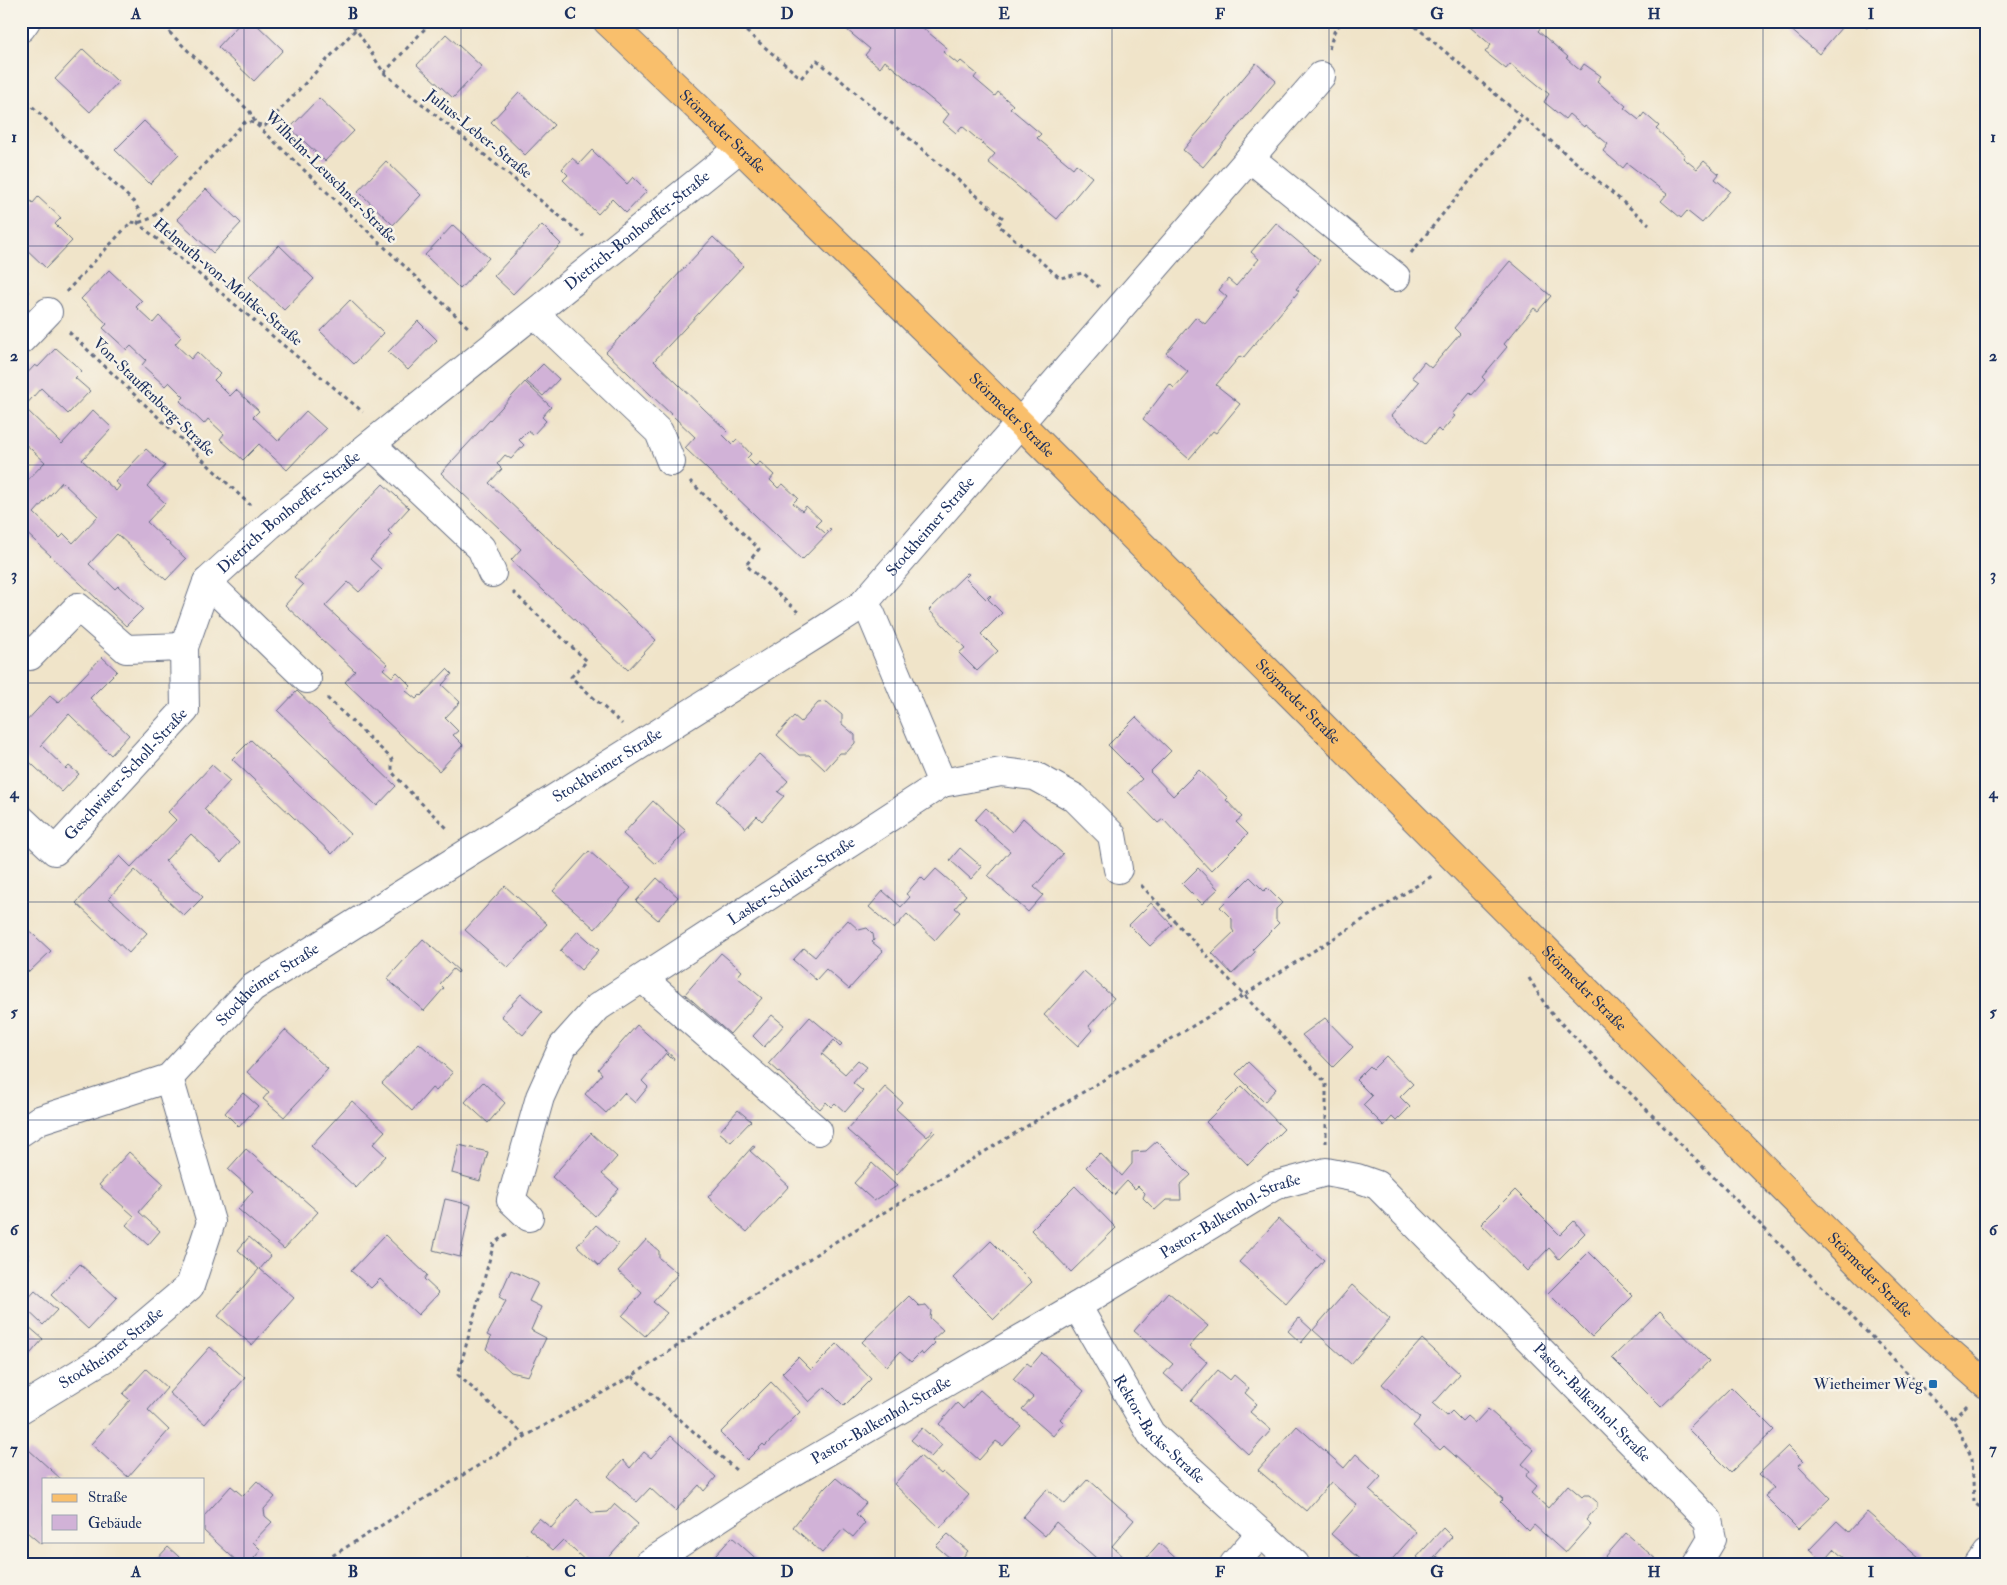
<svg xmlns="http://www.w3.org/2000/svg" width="2007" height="1585" viewBox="0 0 2007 1585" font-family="'IM FELL Double Pica',serif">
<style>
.building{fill:#d1b2d7;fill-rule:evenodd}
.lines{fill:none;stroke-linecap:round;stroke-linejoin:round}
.minor-casing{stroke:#666e83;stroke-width:30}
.major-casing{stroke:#666e83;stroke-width:30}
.path{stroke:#666e83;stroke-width:3;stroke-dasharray:4 4;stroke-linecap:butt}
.minor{stroke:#fff;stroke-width:28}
.major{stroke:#f9bf6c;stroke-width:28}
.grid{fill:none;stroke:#1b2f5e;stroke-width:1;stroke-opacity:0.55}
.poi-dot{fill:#1f6fb2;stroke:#f7f3e8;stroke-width:2}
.labels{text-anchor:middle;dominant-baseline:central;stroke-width:5;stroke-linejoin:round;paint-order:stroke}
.street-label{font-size:16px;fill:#1b2f5e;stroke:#f7f3e8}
.poi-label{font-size:16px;fill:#1b2f5e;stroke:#f7f3e8;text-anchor:end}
.neatline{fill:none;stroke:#1b2f5e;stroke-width:2}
.grid-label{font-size:16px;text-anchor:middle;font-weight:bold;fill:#1b2f5e}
</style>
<rect width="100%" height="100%" fill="#f7f3e8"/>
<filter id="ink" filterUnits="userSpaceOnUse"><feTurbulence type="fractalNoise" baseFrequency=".02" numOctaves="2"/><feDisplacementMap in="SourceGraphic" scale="10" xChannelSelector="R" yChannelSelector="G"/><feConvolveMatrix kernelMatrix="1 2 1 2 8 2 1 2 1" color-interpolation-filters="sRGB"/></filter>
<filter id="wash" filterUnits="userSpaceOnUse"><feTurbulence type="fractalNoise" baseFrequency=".0096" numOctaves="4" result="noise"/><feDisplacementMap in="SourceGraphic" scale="20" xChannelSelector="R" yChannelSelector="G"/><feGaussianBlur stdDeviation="1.12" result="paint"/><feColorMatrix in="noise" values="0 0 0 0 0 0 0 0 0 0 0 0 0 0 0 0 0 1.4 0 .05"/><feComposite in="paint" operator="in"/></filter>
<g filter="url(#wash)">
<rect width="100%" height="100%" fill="#f0e4c9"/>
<g id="blocks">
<g class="building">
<path d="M242 21H253L283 50 254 81 218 47Z"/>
<path d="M844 21H912L916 24 917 23 947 48 943 52 958 64 961 61 977 74 974 78 995 96 998 92 1013 105 1010 108 1041 134 1037 138 1073 168 1076 164 1092 177 1057 219 988 162 995 154 962 126 956 133 943 122 949 114 885 61 880 68 865 55 870 49 841 25Z"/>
<path d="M1463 21H1536L1542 26 1538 31 1568 57 1566 58 1576 67 1580 70 1584 64 1601 76 1597 81 1626 106 1624 108 1639 120 1644 113 1659 126 1656 129 1685 155 1683 158 1697 169 1704 161 1719 174 1715 179 1730 191 1702 223 1687 211 1681 218 1661 201 1667 194 1627 163 1623 168 1603 151 1608 144 1585 125 1584 127 1569 114 1565 119 1544 102 1549 94 1526 75 1525 77 1510 64 1506 69 1485 52 1491 45Z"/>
<path d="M1781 21H1847L1819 54Z"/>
<path d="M1858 21H1873L1867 28Z"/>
<path d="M446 34 482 67 453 98 417 65Z"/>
<path d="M83 49 118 82 90 112 55 79Z"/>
<path d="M1256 63 1276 81 1203 167 1183 150Z"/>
<path d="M519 92 554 125 525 155 491 122Z"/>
<path d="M319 98 354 131 325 161 290 128Z"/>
<path d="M144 121 179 154 150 184 115 150Z"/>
<path d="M592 150 627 184 633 177 647 191 626 213 612 199 598 214 563 180 568 175 562 169 572 158 579 164Z"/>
<path d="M386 161 421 195 393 225 358 191Z"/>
<path d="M206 189 241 223 213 253 177 219Z"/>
<path d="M21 193 33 203 38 197 61 218 55 224 72 241 46 268 22 245 26 241 21 237Z"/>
<path d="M1276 223 1320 260 1296 289 1299 291 1243 358 1240 356 1216 385 1240 404 1216 433 1213 431 1189 459 1143 419 1170 384 1174 388 1188 372 1166 353 1196 317 1205 324 1227 297 1219 290 1228 279 1236 286 1259 259 1251 252Z"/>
<path d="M453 225 489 258 460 289 425 255Z"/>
<path d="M542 225 561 244 513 294 494 276Z"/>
<path d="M713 237 743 266 654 361 727 431 723 435 732 444 737 439 751 454 747 458 755 466 760 462 774 475 770 480 778 488 783 484 798 498 793 503 802 511 806 506 821 520 816 525 825 533 830 528 831 530 802 560 685 448 695 437 606 352Z"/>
<path d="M279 245 314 279 284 310 249 276Z"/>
<path d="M1510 261 1551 296 1538 311 1534 308 1504 344 1507 347 1482 377 1485 380 1472 395 1470 393 1452 414 1455 416 1441 432 1438 429 1425 444 1391 416 1419 382 1412 377 1424 362 1431 368 1460 334 1454 328Z"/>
<path d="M109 270 142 301 136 307 153 323 159 316 181 337 175 344 191 359 197 352 220 374 214 380 230 396 236 390 259 411 253 417 278 441 306 411 326 429 287 470 259 444 243 460 220 439 224 434 208 419 204 424 180 401 184 397 169 382 165 386 142 365 146 360 131 346 127 350 103 328 107 324 81 299Z"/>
<path d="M350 300 384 333 354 364 320 331Z"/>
<path d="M418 321 437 340 408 370 388 352Z"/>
<path d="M56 348 82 371 75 378 90 391 68 414 41 388 24 407 62 444 93 410 112 428 82 460 116 491 120 486 115 482 146 449 165 466 147 486 165 503 147 522 186 559 166 580 117 534 89 564 115 589 118 586 143 609 126 626 21 528V487L45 462 21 440V380L35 365 38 367ZM62 482 98 516 73 543 64 534 60 538 34 513Z"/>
<path d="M543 364 559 379 543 396 526 381Z"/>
<path d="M525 382 551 407 542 417 546 421 533 435 528 431 519 440 524 445 511 459 505 455 497 464 502 469 489 483 656 640 628 670 511 560 521 549 441 473Z"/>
<path d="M383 484 409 508 388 531 392 535 370 559 381 569 359 592 348 582 325 606 388 664 383 669 392 677 397 672 411 686 406 691 416 699 420 695 421 696 447 669 452 674 442 685 460 702 445 718 458 731 453 735 463 745 439 771 345 682 355 671 285 605 303 585 294 577Z"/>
<path d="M967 573 969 574 965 578 986 599 990 595 991 596 988 599 1002 613 981 634 998 651 977 671 959 653 965 648 929 610Z"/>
<path d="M102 657 117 671 90 698 129 735 111 755 69 714 41 745 66 769 69 766 79 774 62 792 21 754V727L50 696 58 703Z"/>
<path d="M297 691 396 786 377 806 278 711Z"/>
<path d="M827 702 842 715V724L855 735V743L846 753H840L825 770 809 755H799L777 735 794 716 801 722 818 703Z"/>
<path d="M1136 717 1171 751 1150 772 1173 796 1199 770 1228 798 1226 800 1242 817 1236 822 1248 834 1211 871 1163 819 1158 823 1128 792 1142 779 1108 745Z"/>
<path d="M251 740 350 834 332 854 232 759Z"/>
<path d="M759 754 788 781 778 792 784 796 762 821 757 816 746 828 716 801Z"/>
<path d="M212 765 230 781 204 809 239 843 221 862 191 834 165 861 203 897 184 916 135 870 109 898 147 933 129 953 76 903 120 856 131 867 176 820 168 812Z"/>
<path d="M653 801 686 831 656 864 623 834Z"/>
<path d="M986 808 1012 832 1023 818 1063 854 1034 887 1043 895 1028 912 988 876 1010 851 975 820Z"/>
<path d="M960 848 982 867 971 879 950 860Z"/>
<path d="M589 851 631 888 595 929 553 891Z"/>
<path d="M1198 868 1218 889 1202 904 1182 884Z"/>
<path d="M936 869 966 895 955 908 960 912 935 940 907 914 894 929 869 907 883 891 901 907 910 897 906 894 921 877 925 881Z"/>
<path d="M1250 877 1264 891 1267 888 1282 903 1276 909V920L1279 923 1253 949 1255 952 1232 974 1212 953 1234 932 1232 929V919L1220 907Z"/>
<path d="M657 878 678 897 658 920 636 901Z"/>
<path d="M505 886 547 924 508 968 465 930Z"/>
<path d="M1151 903 1172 925 1150 946 1129 925Z"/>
<path d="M848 920 859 930 867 928 873 934 874 940 872 942 883 951 849 989 826 969 816 980 793 960 804 948 815 957 836 931 837 932Z"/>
<path d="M21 923 51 951 29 972 21 964Z"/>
<path d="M578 931 599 950 581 970 560 951Z"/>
<path d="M423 939 459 971 458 973 453 969 440 984 444 988 424 1011 387 979Z"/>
<path d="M721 953 742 971 737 977 762 998 730 1034 685 994Z"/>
<path d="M1084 971 1114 998 1089 1026 1092 1030 1078 1046 1044 1015Z"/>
<path d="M521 994 542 1012 523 1035 501 1016Z"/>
<path d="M772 1015 784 1025 764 1047 753 1036Z"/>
<path d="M810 1017 842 1044 840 1046 834 1040 822 1054 845 1074 858 1060 867 1067 853 1083 863 1091 845 1112 835 1103 831 1107 826 1102 820 1109 769 1063Z"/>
<path d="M1325 1018 1353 1047 1333 1067 1302 1035Z"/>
<path d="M637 1025 674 1058 673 1060 666 1053 642 1081 648 1087 635 1103 624 1093 606 1113 585 1094 602 1074 598 1069Z"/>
<path d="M285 1030 328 1069 284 1117 263 1099 269 1092 247 1072Z"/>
<path d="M419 1043 453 1073 436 1091 432 1088 412 1111 382 1083Z"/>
<path d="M1386 1056 1413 1084 1400 1097 1410 1107 1396 1121 1392 1117 1384 1126 1363 1105 1372 1096 1356 1080 1370 1066 1373 1069Z"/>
<path d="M1248 1062 1276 1089 1264 1102 1236 1074Z"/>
<path d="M483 1082 505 1103 488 1123 465 1102Z"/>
<path d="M1242 1086 1284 1129 1248 1165 1206 1122Z"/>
<path d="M885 1087 902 1102 896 1109 927 1137 933 1130 935 1132 897 1174 847 1130Z"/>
<path d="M243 1093 258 1106 239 1127 225 1113Z"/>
<path d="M352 1101 385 1131 373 1144 386 1156 356 1188 311 1146Z"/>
<path d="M738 1110 751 1121 731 1142 719 1132Z"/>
<path d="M591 1133 617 1157 602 1174 619 1189 595 1216 552 1177Z"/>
<path d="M1157 1141 1191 1175 1180 1185 1181 1200H1166L1155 1210 1143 1198 1145 1193 1138 1186 1135 1189 1127 1181 1114 1195 1086 1167 1100 1153 1122 1176 1132 1164V1152L1146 1151Z"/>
<path d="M459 1145 488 1152 480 1181 452 1173Z"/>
<path d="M753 1146 755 1147 750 1151 789 1186 747 1232 708 1197Z"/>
<path d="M246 1149 318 1212 284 1249 238 1209 253 1191 228 1169Z"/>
<path d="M129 1152 164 1184 139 1212 160 1231 148 1245 126 1225 134 1216 99 1185Z"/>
<path d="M872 1163 897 1186 874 1201 854 1183Z"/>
<path d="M1075 1186 1116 1228 1071 1272 1031 1230Z"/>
<path d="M1515 1190 1560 1235 1574 1221 1585 1233 1559 1259 1549 1248 1527 1271 1481 1224Z"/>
<path d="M445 1199 471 1205 460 1257 433 1250Z"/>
<path d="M1278 1219 1324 1260 1286 1304 1239 1262Z"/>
<path d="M596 1225 618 1244 599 1266 577 1246Z"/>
<path d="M385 1235 427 1275 424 1279 439 1293 418 1315 380 1279 371 1288 351 1271Z"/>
<path d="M249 1237 271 1256 260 1269 294 1298 252 1345 218 1316 259 1269 238 1250Z"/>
<path d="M646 1240 659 1251V1258L678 1274 653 1302 667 1313 645 1336 622 1316 642 1293 618 1271Z"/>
<path d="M991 1241 1032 1282 994 1319 953 1278Z"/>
<path d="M21 1248 30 1256 21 1266Z"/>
<path d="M1589 1252 1633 1296 1592 1337 1548 1293Z"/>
<path d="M80 1264 117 1298 88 1329 51 1295Z"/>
<path d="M511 1270 538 1283 529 1301 541 1307 531 1330 546 1338 528 1376 511 1372 486 1349 491 1337 487 1335 506 1301 499 1297Z"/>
<path d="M1352 1285 1390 1319 1351 1364 1313 1330Z"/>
<path d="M35 1291 57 1310 43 1325 22 1305Z"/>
<path d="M1168 1292 1208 1326 1189 1347 1207 1362 1183 1390 1164 1374 1173 1364 1134 1331Z"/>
<path d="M909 1296 919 1306 926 1305 931 1311 930 1318 943 1330 932 1340 935 1343 923 1355 921 1352 911 1362 900 1352 887 1366 862 1342Z"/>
<path d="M1660 1311 1709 1361 1661 1407 1612 1358Z"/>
<path d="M1299 1318 1312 1330 1301 1343 1288 1331Z"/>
<path d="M21 1320 43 1339 24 1361 21 1358Z"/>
<path d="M1422 1339 1460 1374 1433 1404 1447 1416 1452 1411 1462 1421 1467 1416 1475 1423 1488 1409 1534 1450 1522 1464 1530 1471 1526 1476 1537 1486 1531 1493 1548 1508 1568 1485 1582 1497 1584 1495H1589L1597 1502V1507L1586 1520 1591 1524 1565 1553 1534 1525 1529 1531 1500 1502 1503 1499 1444 1446 1440 1450 1413 1426 1420 1418 1382 1384Z"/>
<path d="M837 1344 871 1379 844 1406 825 1387 809 1402 782 1373 798 1357 811 1370Z"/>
<path d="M210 1347 245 1378 205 1424 169 1393Z"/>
<path d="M1042 1353 1084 1391 1060 1419 1064 1423 1053 1436 1022 1409 1033 1397 1013 1379 1027 1363 1031 1366Z"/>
<path d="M146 1369 167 1388 148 1410 169 1430 128 1477 91 1444 130 1400 123 1394Z"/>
<path d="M1218 1370 1230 1380 1234 1375 1249 1388 1245 1393 1257 1404 1250 1412 1271 1430 1249 1455 1191 1401Z"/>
<path d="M771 1382 800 1412 765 1446 763 1444 747 1460 720 1433Z"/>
<path d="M1731 1387 1774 1430 1731 1472 1688 1429Z"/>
<path d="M980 1390 1021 1426 1003 1446 996 1441 979 1460 939 1424 957 1403 963 1409Z"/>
<path d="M1297 1426 1344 1468 1356 1454 1381 1477 1369 1490 1416 1532 1388 1564H1365L1331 1534 1357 1505 1331 1482 1306 1511 1258 1470Z"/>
<path d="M922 1428 942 1445 931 1457 911 1440Z"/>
<path d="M671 1436 716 1477 704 1491 699 1485 675 1511 650 1488 637 1502 608 1476 623 1460 630 1468 644 1452 651 1458Z"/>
<path d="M1788 1446 1803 1461 1798 1465 1830 1498 1798 1529 1765 1496 1774 1488 1759 1474Z"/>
<path d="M29 1450 61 1479H44V1541L41 1544 21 1527V1458Z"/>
<path d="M920 1456 941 1474 943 1472 969 1495 940 1528 894 1484Z"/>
<path d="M836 1478 866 1503 856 1514 865 1523 853 1537 843 1529 822 1553 793 1527 824 1488 825 1489Z"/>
<path d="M1088 1479 1134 1520 1112 1546 1128 1561 1126 1564H1090L1096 1558 1056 1522 1045 1536 1023 1517 1047 1489 1065 1504Z"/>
<path d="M257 1481 275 1497 264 1509 265 1516 272 1522 253 1542 261 1550 249 1564H240L204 1531V1516L231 1486 243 1496Z"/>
<path d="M577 1499 592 1513 608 1512 615 1504 638 1524 602 1564H589L563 1540 553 1550 529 1529 539 1518 551 1528Z"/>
<path d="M1867 1512 1920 1558 1916 1564H1850L1834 1549 1823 1562 1809 1550 1837 1521 1849 1532Z"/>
<path d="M1443 1528 1452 1537 1428 1564H1425L1417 1557Z"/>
<path d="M1626 1533 1658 1561 1655 1564H1599Z"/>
<path d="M948 1534 968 1551 957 1564 936 1546Z"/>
<path d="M732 1537 762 1564H708Z"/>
<path d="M1159 1543 1182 1564H1141Z"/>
<path d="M168 1547 187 1564H152Z"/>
<path d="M528 1556 539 1564H522Z"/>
<path d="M1437 1556 1446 1564H1430Z"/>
</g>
</g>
</g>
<g filter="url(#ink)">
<use href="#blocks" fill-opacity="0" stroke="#666e83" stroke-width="1"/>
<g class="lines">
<defs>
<g id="minor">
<path d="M21 28 26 21"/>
<path d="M1250 158 1396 277"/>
<path d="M535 314 659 432 671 462"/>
<path d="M21 340 48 312"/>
<path d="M372 445 481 548 492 573"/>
<path d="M207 582 307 679"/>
<path d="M21 648 30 656 78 607 126 649 184 647"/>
<path d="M942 783 1001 772 1035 776 1075 798 1112 835 1118 869"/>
<path id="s1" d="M21 819 55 851 185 710 184 647 207 582 270 525 740 148"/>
<path d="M643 979 818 1131"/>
<path id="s2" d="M21 1132 39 1120 169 1078 252 988 820 632 863 604 1321 76"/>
<path id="s3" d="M529 1217 511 1200 540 1097 563 1046 598 1007 942 783 871 614 863 604"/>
<path id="s4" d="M1077 1306 1151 1434 1295 1564"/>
<path id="s5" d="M21 1409 106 1357 190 1286 211 1222 169 1078"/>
<path id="s6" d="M648 1564 760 1491 1077 1306 1274 1186 1326 1172 1357 1178 1377 1185 1708 1520 1712 1539 1697 1564"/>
<path d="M1234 1564 1261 1533"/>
<path d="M1979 1564 1986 1554"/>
</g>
<g id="major">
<path id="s7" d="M607 21 740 148 1021 424 1929 1334 1986 1384"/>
</g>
</defs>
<use href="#minor" class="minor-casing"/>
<use href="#major" class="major-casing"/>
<g class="path">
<path d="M158 21 250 112 256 124 470 329"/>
<path d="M347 21 356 29 384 73 584 236"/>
<path d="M734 21 801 78 817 60 1003 218 998 225 1060 278 1083 273 1099 287"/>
<path d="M1409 21 1649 224"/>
<path d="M1329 49 1334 32 1342 21"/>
<path d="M384 73 432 21"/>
<path d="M21 96 134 202 141 214 138 223 363 412"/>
<path d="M1411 253 1522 117"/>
<path d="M21 286 28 293"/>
<path d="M66 292 131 222 138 223 152 218 246 121 265 126 356 29"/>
<path d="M69 332 250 505"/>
<path d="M690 481 759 549 746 565 798 612"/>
<path d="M513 592 587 661 571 677 622 724"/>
<path d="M327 698 392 759V772L412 794 449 830"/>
<path d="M1141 885 1326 1083V1143"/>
<path d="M1529 978 1549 1011 1953 1419 1972 1458 1974 1503 1986 1511"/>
<path d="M507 1234 494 1243 458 1375 526 1436"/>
<path d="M632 1376 737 1471"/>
<path d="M1953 1419 1967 1405"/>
<path d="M319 1564 526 1436 632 1376 830 1245 1244 995 1432 876"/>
</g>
<use href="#minor" class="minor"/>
<use href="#major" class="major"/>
</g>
</g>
<path class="grid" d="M244 21V1564M461 21V1564M678 21V1564M895 21V1564M1112 21V1564M1329 21V1564M1546 21V1564M1763 21V1564M21 246H1986M21 465H1986M21 683H1986M21 902H1986M21 1120H1986M21 1339H1986"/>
<rect class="poi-dot" x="1928" y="1379" width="10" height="10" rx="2.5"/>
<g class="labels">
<g class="street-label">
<text stroke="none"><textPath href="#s7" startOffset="160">Störmeder Straße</textPath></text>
<text transform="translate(479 134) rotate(39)">Julius-Leber-Straße</text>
<text transform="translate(331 177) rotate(45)">Wilhelm-Leuschner-Straße</text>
<text stroke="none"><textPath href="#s1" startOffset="926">Dietrich-Bonhoeffer-Straße</textPath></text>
<text transform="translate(228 282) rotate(40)">Helmuth-von-Moltke-Straße</text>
<text transform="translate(154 397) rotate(44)">Von-Stauffenberg-Straße</text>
<text stroke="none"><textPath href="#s7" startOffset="565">Störmeder Straße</textPath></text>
<text stroke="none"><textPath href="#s1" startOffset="478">Dietrich-Bonhoeffer-Straße</textPath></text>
<text stroke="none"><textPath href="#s2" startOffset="1105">Stockheimer Straße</textPath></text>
<text stroke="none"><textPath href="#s7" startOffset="970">Störmeder Straße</textPath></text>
<text stroke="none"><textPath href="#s2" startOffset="700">Stockheimer Straße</textPath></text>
<text stroke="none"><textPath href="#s1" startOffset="151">Geschwister-Scholl-Straße</textPath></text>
<text stroke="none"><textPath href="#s3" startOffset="471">Lasker-Schüler-Straße</textPath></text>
<text stroke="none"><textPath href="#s2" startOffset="295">Stockheimer Straße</textPath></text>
<text stroke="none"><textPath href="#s7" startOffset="1375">Störmeder Straße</textPath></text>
<text stroke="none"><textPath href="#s6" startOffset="679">Pastor-Balkenhol-Straße</textPath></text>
<text stroke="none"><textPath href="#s7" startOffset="1780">Störmeder Straße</textPath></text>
<text stroke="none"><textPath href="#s5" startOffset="109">Stockheimer Straße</textPath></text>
<text stroke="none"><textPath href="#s6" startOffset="1144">Pastor-Balkenhol-Straße</textPath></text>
<text stroke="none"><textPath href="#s6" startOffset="274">Pastor-Balkenhol-Straße</textPath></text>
<text stroke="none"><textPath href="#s4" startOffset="149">Rektor-Backs-Straße</textPath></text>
</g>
<g class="poi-label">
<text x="1923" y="1384">Wietheimer Weg</text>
</g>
</g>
<rect width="2007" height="1585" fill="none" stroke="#f7f3e8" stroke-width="55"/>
<rect x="42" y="1478" width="162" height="65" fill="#f7f3e8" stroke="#9fa5b1"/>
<rect x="52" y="1494" width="25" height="8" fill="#f9bf6c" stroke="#9fa5b1"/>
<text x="88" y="1502" font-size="15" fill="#1b2f5e">Straße</text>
<rect x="52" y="1515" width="25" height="15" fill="#d1b2d7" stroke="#9fa5b1"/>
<text x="88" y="1528" font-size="15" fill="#1b2f5e">Gebäude</text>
<rect x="28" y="28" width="1952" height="1530" class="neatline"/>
<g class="grid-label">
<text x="136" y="19">A</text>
<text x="353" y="19">B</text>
<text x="570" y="19">C</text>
<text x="787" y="19">D</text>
<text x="1004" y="19">E</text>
<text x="1220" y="19">F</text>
<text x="1437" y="19">G</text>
<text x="1654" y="19">H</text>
<text x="1871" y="19">I</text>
<text x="14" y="142">1</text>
<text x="1993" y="142">1</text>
<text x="14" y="361">2</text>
<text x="1993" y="361">2</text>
<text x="14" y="580">3</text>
<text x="1993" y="580">3</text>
<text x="14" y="798">4</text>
<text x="1993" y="798">4</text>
<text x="14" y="1017">5</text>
<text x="1993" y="1017">5</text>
<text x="14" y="1235">6</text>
<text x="1993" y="1235">6</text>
<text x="14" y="1454">7</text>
<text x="1993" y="1454">7</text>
<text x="136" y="1577">A</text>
<text x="353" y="1577">B</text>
<text x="570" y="1577">C</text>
<text x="787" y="1577">D</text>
<text x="1004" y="1577">E</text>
<text x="1220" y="1577">F</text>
<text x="1437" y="1577">G</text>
<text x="1654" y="1577">H</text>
<text x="1871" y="1577">I</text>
</g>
</svg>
